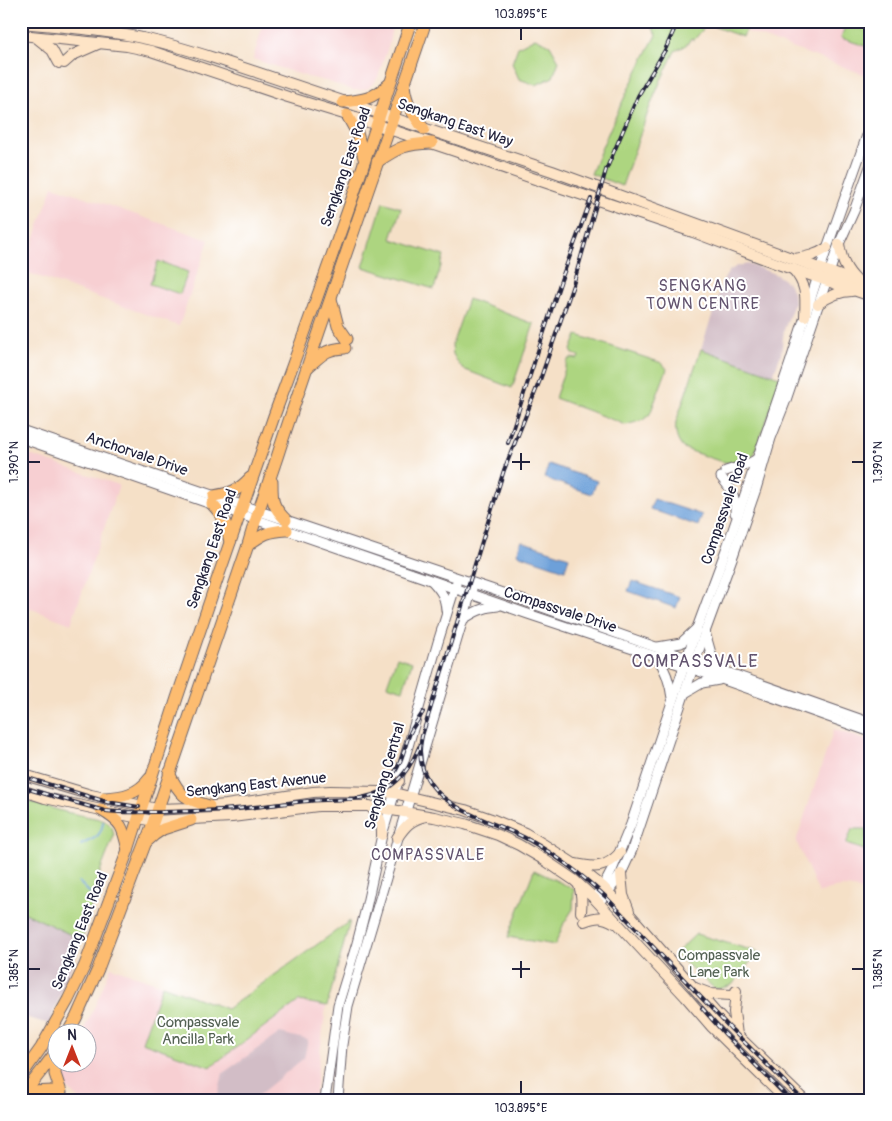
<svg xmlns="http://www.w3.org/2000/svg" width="892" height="1121" viewBox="0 0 892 1121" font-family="Pangolin,sans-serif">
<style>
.built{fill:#f7cfd2}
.industrial{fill:#d2bdc6}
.green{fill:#add580;stroke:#687c5e}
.water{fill:#6da0d9;stroke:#48618a}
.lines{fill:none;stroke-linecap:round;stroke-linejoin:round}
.stream{stroke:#6da0d9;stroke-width:2}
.tertiary-casing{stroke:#6c646c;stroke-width:11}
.secondary-casing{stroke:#6c646c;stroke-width:12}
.primary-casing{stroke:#6c646c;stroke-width:13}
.tertiary{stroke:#fff;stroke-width:9}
.secondary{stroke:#fee4c6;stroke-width:10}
.primary{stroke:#fdbc70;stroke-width:11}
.rail-casing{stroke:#22223b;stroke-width:4}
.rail{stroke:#fff;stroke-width:2;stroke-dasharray:5.5;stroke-linecap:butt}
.ticks{fill:none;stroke:#22223b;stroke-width:2}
.labels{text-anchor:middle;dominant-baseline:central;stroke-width:4;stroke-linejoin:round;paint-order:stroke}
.street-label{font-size:15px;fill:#22223b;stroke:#fff}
.park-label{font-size:15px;fill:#536153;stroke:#fff}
.neighbourhood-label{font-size:16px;letter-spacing:1px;fill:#62536e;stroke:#fff}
.quarter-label{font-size:18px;letter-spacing:1px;fill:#62536e;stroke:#fff}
.neatline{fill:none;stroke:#22223b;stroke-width:2}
.ticks-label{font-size:12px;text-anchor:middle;fill:#22223b}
</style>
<rect width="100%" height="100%" fill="#fff"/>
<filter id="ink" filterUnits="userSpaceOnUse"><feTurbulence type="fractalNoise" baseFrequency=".02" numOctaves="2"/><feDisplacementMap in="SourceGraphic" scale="10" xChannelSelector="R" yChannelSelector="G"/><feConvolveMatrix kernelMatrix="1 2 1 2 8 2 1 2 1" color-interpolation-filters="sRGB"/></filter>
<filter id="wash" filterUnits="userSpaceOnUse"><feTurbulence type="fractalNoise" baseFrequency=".0096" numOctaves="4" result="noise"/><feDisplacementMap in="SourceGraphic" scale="20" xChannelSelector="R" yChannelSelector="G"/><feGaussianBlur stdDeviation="1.12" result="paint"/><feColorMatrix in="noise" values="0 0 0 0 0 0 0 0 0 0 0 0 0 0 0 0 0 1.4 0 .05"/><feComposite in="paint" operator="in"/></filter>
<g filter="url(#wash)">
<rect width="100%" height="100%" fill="#f5e0c7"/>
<g class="built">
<path d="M264 21H393L389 44 378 77 374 83 368 88 361 90H353L326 81 308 77 253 59Z"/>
<path d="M749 21H871V77L745 31Z"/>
<path d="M53 186 209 240 179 326 23 271Z"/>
<path d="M21 452 119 485 71 624 21 605Z"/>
<path d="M834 729 871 742V893L853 888 844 887 835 888 819 893 796 841Z"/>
<path d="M111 967 162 985 142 1042 209 1067 299 1001 326 1006 314 1100H81L66 1087 63 1078 62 1070 65 1064H88V1034L82 1033 95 1006Z"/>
</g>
<g class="industrial">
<path d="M749 264 777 275 787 282 793 291 794 303 784 330 781 354 773 375 701 349 724 279 729 271 737 266Z"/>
<path d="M21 911 82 940 49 1024 21 1016Z"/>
<path d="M280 1033 308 1040 304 1058 256 1097V1100H217L223 1073Z"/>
</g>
<g class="green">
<path d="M650 21H749L743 37 701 22 700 26 704 28 694 40 691 39 685 46 675 51 661 80 649 109 622 186 591 174C610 126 632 80 656 35Z"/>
<path d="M847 21H871V48L841 38Z"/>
<path d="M535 38 550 45 559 61 553 77 536 85 519 79 512 63 518 47Z"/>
<path d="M383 202 401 208 391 239 444 256 434 289 363 267Z"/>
<path d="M158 261 188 272 180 294 150 284Z"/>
<path d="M468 299 534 324 512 388 463 369 458 363 453 354 452 345Z"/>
<path d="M577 335 662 363 667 369 650 414 643 420 626 425 555 398 568 360 571 358 578 359 579 356 573 354 571 350Z"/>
<path d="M701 349 782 378 754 455C748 458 742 462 736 463 724 465 695 452 683 448 676 440 675 432 676 422Z"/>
<path d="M397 657 412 662 403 690 387 685Z"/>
<path d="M21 799 65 812 105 820 112 827 114 836 101 869 82 940 21 911Z"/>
<path d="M852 829H866V840L871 841V852L846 844Z"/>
<path d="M534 870 574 889 573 909 564 923 555 945 508 937Z"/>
<path d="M350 921 327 1006 299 1001 210 1067 142 1042 162 985 227 1009Z"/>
<path d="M696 934 758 952 732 985 719 989 714 988 675 954Z"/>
</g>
<g class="water">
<path d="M549 464 597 481 592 494 544 478Z"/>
<path d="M654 499 702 515 698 526 650 509Z"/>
<path d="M521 541 569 557 565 570 517 554Z"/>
<path d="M632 581 680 597 676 608 628 591Z"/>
</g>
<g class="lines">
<g class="stream">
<path d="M81 845C94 838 101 838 103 822"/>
<path d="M79 882 90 893 95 895"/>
</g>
</g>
</g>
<g filter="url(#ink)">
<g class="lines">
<defs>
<g id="tertiary">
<path d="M21 430 262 512 491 589 871 723"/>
<path d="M21 438 528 614 693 669 871 732"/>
<path d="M726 471 750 463 757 459"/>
<path d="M721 477C732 490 736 496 735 513"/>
<path d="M433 582C442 592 445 597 446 610"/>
<path d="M462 620C474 612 483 607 498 606"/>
<path d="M705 632 712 657 722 670"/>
<path d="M658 647 681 643 696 629"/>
<path d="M657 657C666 670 670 682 672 698"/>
<path d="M685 693 702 683 719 680"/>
<path d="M594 898 603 887 612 870 631 824 697 628 727 547 790 363 827 248 871 124"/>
<path d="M599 902 608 892 621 874 632 850 705 632 734 553 756 489 771 438 786 400 839 244 854 211 871 164"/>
<path d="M325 1100 338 1005 357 943 366 908 382 835 390 809 438 642 456 584"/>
<path d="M338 1100 342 1045 348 1006 472 589"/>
</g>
<g id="secondary">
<path d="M21 23C63 27 106 30 147 39 170 44 192 51 214 58L552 171 871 287"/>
<path d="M21 35 127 46 151 51 288 97 347 115 455 151 538 180 693 232 778 264 871 296"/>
<path d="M37 38 52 50 59 63"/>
<path d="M64 63 73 55 98 44"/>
<path d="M839 244C842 261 845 269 857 281"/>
<path d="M795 259C807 257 817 255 827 248"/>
<path d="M793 269C807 285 806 296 805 316"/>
<path d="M818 304C829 296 839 291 852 291"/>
<path d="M21 774 91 795 157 809 190 808 226 805 313 792 330 791 380 792 394 793 418 799 465 810 494 820 525 833 543 844 574 864 603 887 632 917 716 1013 737 1035 804 1100"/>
<path d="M21 790 45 798 153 821 232 817 318 806H368L434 817 465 824 498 835 519 845 543 859 574 880 594 898 686 997 712 1027 786 1100"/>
<path d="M381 792 391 788 399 781"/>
<path d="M369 806C380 814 382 822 382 835"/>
<path d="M397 838C405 826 411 819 426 816"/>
<path d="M575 864C595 868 605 869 620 853"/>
<path d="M621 874 623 895 629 911"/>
<path d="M579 885C582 894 582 902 581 912"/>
<path d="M584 921C598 916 602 916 615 923"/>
<path d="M695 988 711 994 732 995"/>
<path d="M736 991 734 1012 737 1035"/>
</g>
<g id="primary">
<path d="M404 85C406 103 413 115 424 129"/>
<path d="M343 102C365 100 372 99 389 84"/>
<path d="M347 115 357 133 364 158"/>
<path d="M377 162C399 147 405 144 432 143"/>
<path d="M331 299 338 326 347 339"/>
<path d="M308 367C323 354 325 349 345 348"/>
<path d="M272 482C272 501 272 506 286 520"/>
<path d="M214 496C231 493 238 491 250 478"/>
<path d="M212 504C225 518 226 523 230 542"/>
<path d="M248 545C263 534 268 531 287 530"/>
<path d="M169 773C180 796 185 799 209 806"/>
<path d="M105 798C123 797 138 794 149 779"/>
<path d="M101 810C122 822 123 827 128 850"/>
<path d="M146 842 154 835 163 829 191 820"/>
<path d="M67 1034 76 1018 98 969 153 823 248 545C257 512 270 480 280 448 327 305 378 164 426 21"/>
<path d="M57 1050 55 1074 61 1092"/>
<path d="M21 1076 41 1048 68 1000 85 965 128 850 177 698 217 580 274 416 304 334 353 196 411 21"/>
<path d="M21 1097 43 1069 58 1049"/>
<path d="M21 1097 31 1092 53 1091"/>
</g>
</defs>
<use href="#tertiary" class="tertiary-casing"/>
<use href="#secondary" class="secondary-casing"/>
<use href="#primary" class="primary-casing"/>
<use href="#tertiary" class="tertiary"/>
<use href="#secondary" class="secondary"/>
<use href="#primary" class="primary"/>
<defs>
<g id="rail">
<path d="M678 21 665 50 638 96 606 170 573 285 540 380 504 470 422 736C421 741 420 746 420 751 421 808 490 818 529 840 558 856 582 875 606 897L730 1028 803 1100"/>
<path d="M508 443 561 280 591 199"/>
<path d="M21 776 107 802 139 807"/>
<path d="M386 782C401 770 403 750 410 733 413 726 419 719 423 712"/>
<path d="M21 787 105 811C124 813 143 812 162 812 186 811 210 811 234 809 259 807 284 803 309 801 335 798 361 803 384 790 401 781 412 764 419 747"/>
<path d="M702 1008 724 1033 790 1100"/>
</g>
</defs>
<use href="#rail" class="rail-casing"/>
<use href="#rail" class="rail"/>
</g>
</g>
<path class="ticks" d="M521 28V40M521 453V470M28 462H40M512 462H530M852 462H864M521 961V978M28 969H40M512 969H530M852 969H864M521 1081V1094"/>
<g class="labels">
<g class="street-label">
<text transform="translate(455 123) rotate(19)">Sengkang East Way</text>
<text transform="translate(346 167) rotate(-71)">Sengkang East Road</text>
<text transform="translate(137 454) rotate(19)">Anchorvale Drive</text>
<text transform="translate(725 509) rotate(-71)">Compassvale Road</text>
<text transform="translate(212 549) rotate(-71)">Sengkang East Road</text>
<text transform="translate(560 610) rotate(18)">Compassvale Drive</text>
<text transform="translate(385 776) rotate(-74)">Sengkang Central</text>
<text transform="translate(256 785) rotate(-6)">Sengkang East Avenue</text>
<text transform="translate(80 931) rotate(-68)">Sengkang East Road</text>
</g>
<g class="park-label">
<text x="719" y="955">Compassvale<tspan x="719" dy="17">Lane Park</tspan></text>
<text x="198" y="1022">Compassvale<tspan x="198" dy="17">Ancilla Park</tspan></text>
</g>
<g class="neighbourhood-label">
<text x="703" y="286">SENGKANG<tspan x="703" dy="18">TOWN CENTRE</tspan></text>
<text x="428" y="855">COMPASSVALE</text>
</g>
<g class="quarter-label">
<text x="695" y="661">COMPASSVALE</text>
</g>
</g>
<rect width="892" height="1121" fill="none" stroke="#fff" stroke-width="55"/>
<g transform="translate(72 1048)"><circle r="24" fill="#ffffff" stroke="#a7a7b1"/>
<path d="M0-4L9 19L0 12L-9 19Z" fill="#c8321e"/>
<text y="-8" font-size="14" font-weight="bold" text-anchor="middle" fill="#22223b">N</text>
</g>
<rect x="28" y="28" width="836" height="1066" class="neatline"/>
<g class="ticks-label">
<text x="521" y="18">103.895°E</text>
<text transform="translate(14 462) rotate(-90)" y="4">1.390°N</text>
<text transform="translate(878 462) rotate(-90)" y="4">1.390°N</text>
<text transform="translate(14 969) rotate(-90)" y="4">1.385°N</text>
<text transform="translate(878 969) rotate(-90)" y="4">1.385°N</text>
<text x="521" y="1112">103.895°E</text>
</g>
</svg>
